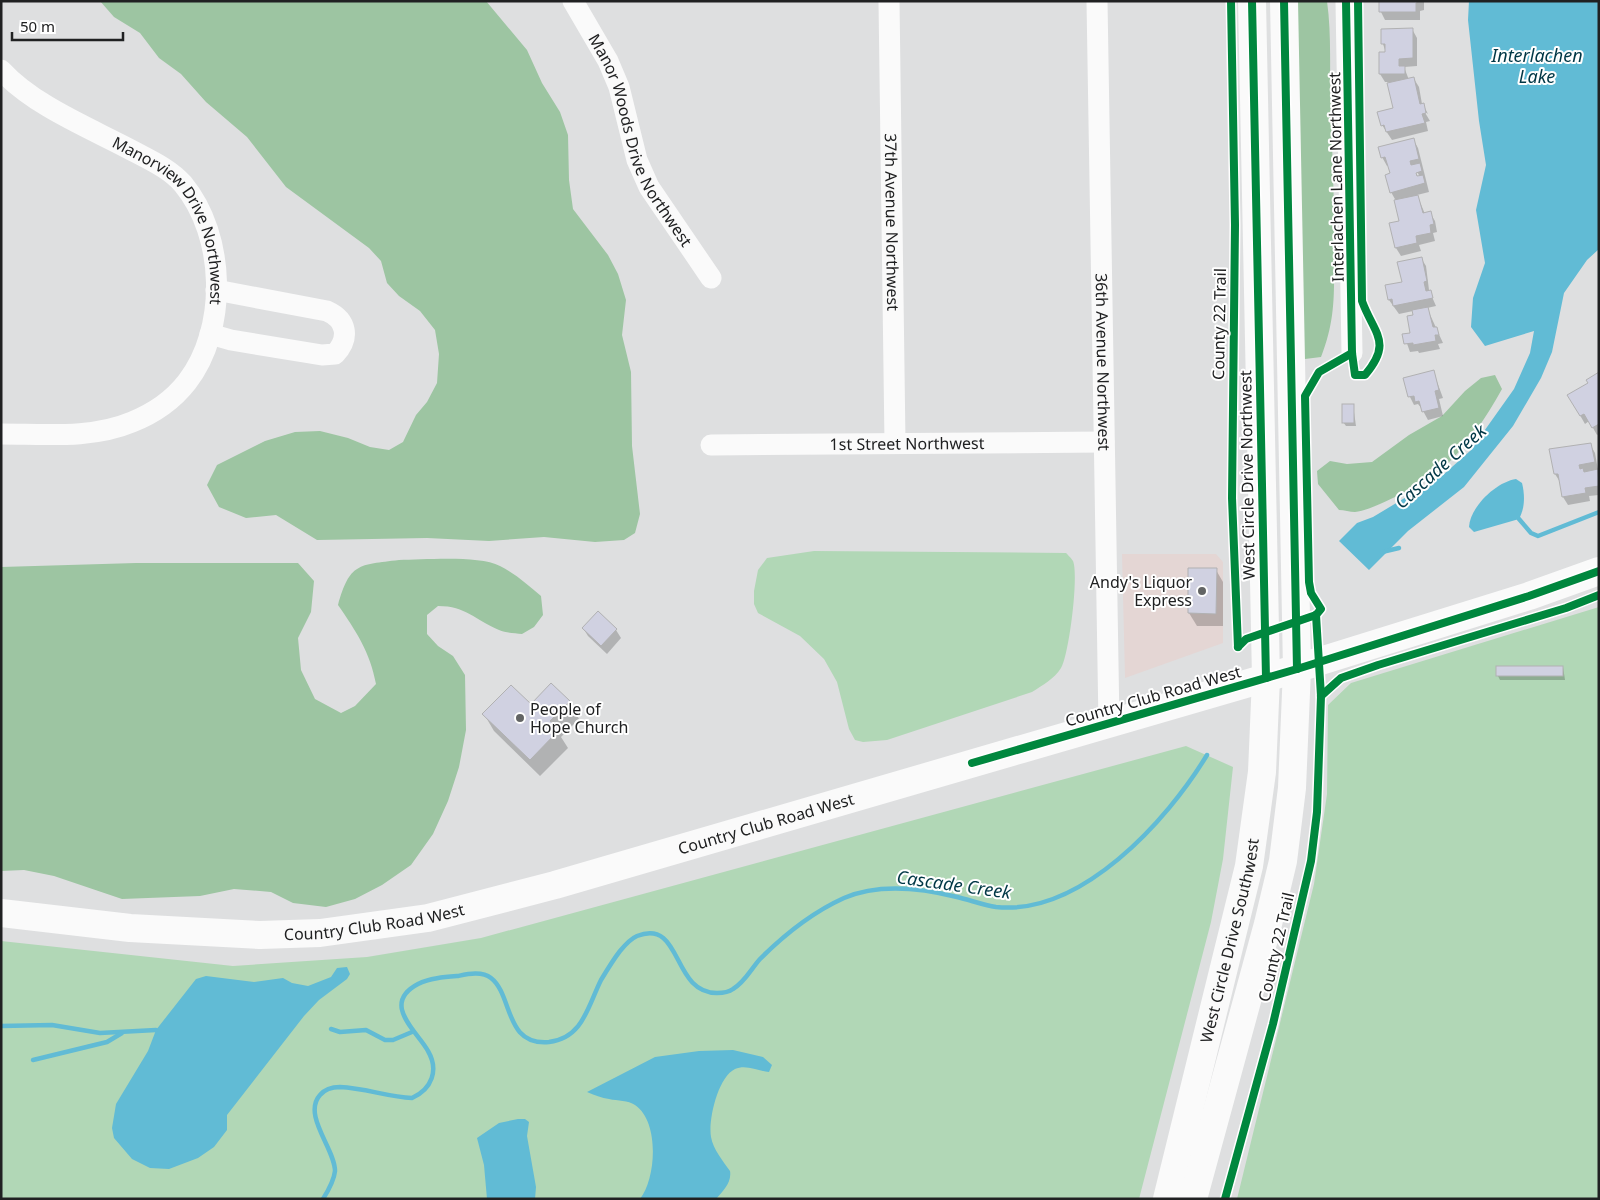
<svg xmlns="http://www.w3.org/2000/svg" width="1600" height="1200" viewBox="0 0 1600 1200" font-family="'Noto Sans',sans-serif">
<style>
.commercial{fill:#e4d6d4}
.green{fill:#b1d7b6}
.forest{fill:#9dc5a2}
.water{fill:#61bbd5}
.shadow{fill:#0003;fill-rule:evenodd}
.lines{fill:none;stroke-linecap:round;stroke-linejoin:round}
.stream{stroke:#61bbd5;stroke-width:4.5}
.building{fill:#d0d1e1;stroke:#b1b1b2}
.minor{stroke:#fafafa;stroke-width:21}
.major{stroke:#fafafa;stroke-width:28}
.cycleway-casing{stroke:#fff;stroke-width:11}
.cycleway{stroke:#00873e;stroke-width:8}
.poi-dot{fill:#626464;stroke:#fff;stroke-width:2}
.labels{text-anchor:middle;dominant-baseline:central;stroke-width:4;stroke-linejoin:round;paint-order:stroke}
.street-label{font-size:16px;fill:#202122;stroke:#fff}
.poi-label{font-size:16px;fill:#202122;stroke:#fff;text-anchor:end}
.water-label{font-size:18px;font-style:italic;fill:#003746;stroke:#fff}
</style>
<rect width="100%" height="100%" fill="#dedfe0"/>
<path class="commercial" d="M1122 554H1216L1223 562V643L1125 678Z"/>
<g class="green">
<path d="M814 551 1066 553C1068 555 1072 559 1073 561 1079 575 1069 655 1061 668 1054 679 1043 685 1032 692L887 740 863 742 855 740 849 729 837 682 824 659 800 636 758 613 754 604V591L758 570 767 558Z"/>
<path d="M1599 607V1199H1237L1314 884 1327 794 1328 705 1351 683Z"/>
<path d="M1186 746 1233 767 1223 859 1211 922 1139 1199H1V941L233 966 367 957 481 938Z"/>
</g>
<g class="forest">
<path d="M100 1H486L527 50 542 83 560 112 568 135 569 180 573 209 608 255 618 274 626 300 622 335 631 372 632 446 640 514 635 533 624 540 595 542 544 537 489 541 427 538 317 540 276 515 246 518 219 507 207 485 217 465 265 441 295 432 320 431 348 438 370 447 389 450 403 442 416 415 427 402 437 383 439 354 435 330 420 311 399 296 387 283 381 261 369 248 286 187 247 137 206 102 181 74 159 58 140 33 114 17Z"/>
<path d="M1290 1H1327C1332 37 1329 72 1331 108 1332 156 1335 204 1334 253 1334 292 1336 319 1321 357L1305 359 1295 351Z"/>
<path d="M1495 375 1502 389C1486 418 1468 445 1444 467 1430 480 1373 511 1355 512 1350 512 1344 510 1339 510L1318 484 1317 471 1330 461 1347 464 1372 462 1409 435 1442 416 1465 391 1481 378Z"/>
<path d="M399 560C424 560 478 555 500 566 516 574 528 585 541 596L543 615 534 627 522 634C515 633 506 633 499 630 475 620 466 606 438 606L427 615V634L438 646 453 656 465 675 466 730 459 767 448 801 433 834 411 865 382 885 355 899 326 907 293 903 271 892 234 889 200 896 122 899 54 876 24 870 1 871V567L136 563H298L314 581 311 612 298 638 301 670 315 699 341 713 355 706 376 684C370 652 356 631 338 605 350 563 358 565 399 560Z"/>
</g>
<g class="water">
<path d="M1469 1H1599V249L1587 260 1564 293 1552 352 1541 378 1513 426 1464 487 1408 531 1369 570 1339 541 1357 523 1373 517 1443 475 1470 451 1514 389 1530 353 1534 331 1485 346 1471 327 1473 298 1485 263 1476 210 1486 165 1479 121 1468 20Z"/>
<path d="M1516 479 1522 483C1525 495 1525 508 1519 519L1474 532 1469 527C1470 507 1496 482 1516 479Z"/>
<path d="M347 967 350 974 347 979 319 1000 304 1016 227 1115V1130L214 1147 198 1158 169 1169 150 1168 132 1159 114 1138 112 1128 116 1104 148 1051 156 1030 196 979 206 976 254 982 283 978 292 983 308 986 331 977 337 968Z"/>
<path d="M733 1050 763 1057 772 1065 769 1072C758 1071 746 1064 735 1069 718 1077 708 1120 711 1137 713 1149 723 1161 730 1171 732 1182 723 1191 716 1199H640C656 1179 660 1122 635 1105 628 1100 618 1101 609 1099 602 1098 594 1095 587 1092L655 1057 699 1051Z"/>
<path d="M518 1119H525L529 1122 527 1136 536 1187 535 1199H487L484 1165 477 1138 499 1123Z"/>
</g>
<g class="shadow">
<path d="M1381 1H1424V10L1420 11V20H1385L1381 12Z"/>
<path d="M1412 29 1417 38V66L1404 67 1409 80 1414 79 1419 87 1422 104H1423L1428 114 1424 111 1430 121 1426 122 1428 131 1392 140 1382 125 1395 109 1389 82H1385L1380 74V53H1386L1383 44Z"/>
<path d="M1413 139 1418 148 1429 192 1417 195 1425 214 1430 213 1435 221 1437 232 1433 233 1435 241 1419 245 1421 251 1401 256 1396 248 1390 224 1400 222 1396 201 1391 192V174L1389 165 1387 166 1382 157ZM1415 168 1420 177H1418L1413 169Z"/>
<path d="M1421 258 1426 266 1429 290 1436 306 1427 308 1443 343 1438 344 1440 349 1419 353 1418 351 1410 352 1404 335 1412 334 1413 311 1399 314 1389 300Z"/>
<path d="M1433 371 1443 398 1439 399 1443 416 1428 420 1422 409 1418 404 1414 405 1410 397 1405 378Z"/>
<path d="M1599 374V434L1597 435 1589 421 1585 424 1569 396 1590 384Z"/>
<path d="M1353 405 1356 426H1346L1343 422Z"/>
<path d="M1590 444 1595 453 1598 470 1599 495 1589 496 1590 501 1568 505 1563 497 1560 482 1555 474 1550 450Z"/>
<path d="M1216 570 1223 582V626H1197L1189 613Z"/>
<path d="M598 613 616 630 621 638 607 654 588 636 583 628Z"/>
<path d="M1563 667 1565 680H1500L1498 676Z"/>
<path d="M569 702 579 719 561 737 568 748 540 776 494 731 484 714Z"/>
</g>
<g class="lines">
<g class="stream">
<path d="M1519 519 1531 533 1538 536 1599 512"/>
<path d="M1382 552 1399 548"/>
<path d="M1 1026 52 1025 100 1033 156 1030"/>
<path d="M331 1029 340 1032 366 1030 385 1040H393L412 1032"/>
<path d="M33 1060 107 1042 122 1033"/>
<path d="M323 1199C328 1191 334 1181 335 1171 335 1149 302 1115 320 1095 325 1089 332 1087 340 1087 365 1088 388 1097 412 1098 432 1089 439 1070 428 1051 418 1032 380 1004 418 984 430 978 445 977 458 976 468 974 482 971 491 978 513 995 504 1046 549 1042 583 1038 588 1006 601 980 607 970 613 960 620 951 625 945 630 939 637 936 683 918 671 993 717 993 722 993 729 992 733 989 745 982 751 969 760 959 784 935 813 912 844 898 879 883 921 888 957 897 970 900 983 905 996 907 1081 916 1167 821 1207 755"/>
</g>
</g>
<g class="building">
<path d="M1379 1H1420V2L1416 3V12H1379Z"/>
<path d="M1413 28V58L1399 59V66H1405V74H1379V52H1385V44H1381V29Z"/>
<path d="M1414 77 1420 104 1424 103 1426 113 1422 114 1425 123 1386 132 1384 125 1381 126 1377 112 1393 108 1387 83Z"/>
<path d="M1414 138 1419 159 1410 161 1411 165 1420 163 1422 171 1416 173 1417 176 1423 175 1425 183 1390 193 1385 175 1390 173 1385 157 1381 158 1378 147Z"/>
<path d="M1418 195 1423 213 1431 211 1434 224 1430 225 1431 233 1416 236 1417 243 1395 248 1389 223 1399 221 1394 200Z"/>
<path d="M1422 257 1427 281 1424 282 1426 291 1431 290 1433 298 1393 306 1392 299 1388 300 1385 285 1402 282 1397 262Z"/>
<path d="M1428 307 1433 327H1437L1439 335H1435L1436 341 1413 345V343L1404 344 1402 334 1410 333 1407 316 1413 315 1412 310Z"/>
<path d="M1434 370 1439 390 1435 391 1439 408 1422 412 1419 401 1415 402 1414 396 1408 397 1403 378Z"/>
<path d="M1599 372V424L1592 428 1584 414 1580 416 1567 395 1588 383 1586 380Z"/>
<rect x="1342" y="404" width="12" height="19"/>
<path d="M1591 443 1595 462 1579 465 1580 469 1583 468 1584 472 1598 469 1599 486 1585 488 1586 493 1562 497 1558 474H1554L1549 449Z"/>
<path d="M1188 568H1217L1216 614 1188 613Z"/>
<path d="M598 611 617 629 601 646 582 628Z"/>
<rect x="1496" y="666" width="67" height="10"/>
<path d="M551 683 570 701 550 721 559 730 530 760 482 714 511 685 531 704Z"/>
</g>
<g class="lines">
<g class="minor">
<path id="s1" d="M573 1 608 61 619 87 637 160 649 187 711 278"/>
<path id="s2" d="M889 1 895 443"/>
<path id="s3" d="M1097 1 1109 724"/>
<path d="M1346 1 1352 353"/>
<path id="s4" d="M1 70C34 106 90 128 133 151 150 160 170 169 183 184 226 236 228 329 187 382 173 400 152 414 132 422 92 439 44 434 1 434"/>
<path d="M210 334 231 340 322 355 335 354C350 338 347 320 327 311L216 290"/>
<path id="s5" d="M711 445 1104 442"/>
</g>
<g class="major">
<path id="s6" d="M1 913 130 928 260 935 320 933 428 918 555 885 1266 678 1529 596 1599 571"/>
<path id="s7" d="M1167 1199 1249 866 1262 772 1266 678 1252 1"/>
<path d="M1193 1199 1268 924 1283 861 1292 788 1297 669 1284 1"/>
</g>
<defs>
<g id="cycleway">
<path d="M1231 1 1235 225 1232 498 1238 647"/>
<path d="M1252 1 1266 678"/>
<path d="M1284 1 1297 669"/>
<path d="M1346 1 1352 353 1355 375H1365C1393 342 1374 334 1362 301L1358 1"/>
<path d="M1316 615 1321 609 1311 593 1309 582 1305 396 1319 372 1352 353"/>
<path d="M1238 647 1246 639 1316 615"/>
<path d="M1321 696 1341 678 1378 665 1566 608 1599 595"/>
<path d="M972 763 1297 669 1529 596 1599 571"/>
<path d="M1225 1199 1273 1024 1311 861 1317 812 1321 696 1316 615"/>
</g>
</defs>
<use href="#cycleway" class="cycleway-casing"/>
<use href="#cycleway" class="cycleway"/>
</g>
<g class="poi-dot">
<circle cx="1202" cy="591" r="5"/>
<circle cx="520" cy="718" r="5"/>
</g>
<g class="labels">
<g class="street-label">
<text stroke="none"><textPath href="#s1" startOffset="156">Manor Woods Drive Northwest</textPath></text>
<text transform="translate(1336 177) rotate(-91)">Interlachen Lane Northwest</text>
<text stroke="none"><textPath href="#s2" startOffset="221">37th Avenue Northwest</textPath></text>
<text stroke="none"><textPath href="#s4" startOffset="239">Manorview Drive Northwest</textPath></text>
<text transform="translate(1219 324) rotate(-89)">County 22 Trail</text>
<text stroke="none"><textPath href="#s3" startOffset="361">36th Avenue Northwest</textPath></text>
<text stroke="none"><textPath href="#s5" startOffset="196">1st Street Northwest</textPath></text>
<text transform="translate(1247 475) rotate(-91)">West Circle Drive Northwest</text>
<text transform="translate(1153 696) rotate(-16)">Country Club Road West</text>
<text stroke="none"><textPath href="#s6" startOffset="780">Country Club Road West</textPath></text>
<text stroke="none"><textPath href="#s6" startOffset="375">Country Club Road West</textPath></text>
<text stroke="none"><textPath href="#s7" startOffset="266">West Circle Drive Southwest</textPath></text>
<text transform="translate(1276 947) rotate(-77)">County 22 Trail</text>
</g>
<g class="poi-label">
<text x="1192" y="582">Andy's Liquor<tspan x="1192" dy="18">Express</tspan></text>
<text x="530" y="709" text-anchor="start">People of<tspan x="530" dy="18">Hope Church</tspan></text>
</g>
<g class="water-label">
<text x="1537" y="55">Interlachen<tspan x="1537" dy="21">Lake</tspan></text>
<text transform="translate(1440 466) rotate(-42)">Cascade Creek</text>
<text transform="translate(954 884) rotate(8)">Cascade Creek</text>
</g>
</g>
<rect width="1600" height="1200" fill="none" stroke="#202122" stroke-width="5"/>
<path d="M12 32v8h111v-8" fill="none" stroke="#202122" stroke-width="2.5"/>
<text x="20" y="32" font-size="15" fill="#202122" stroke="#ffffff" stroke-width="4" paint-order="stroke">50 m</text>
</svg>
